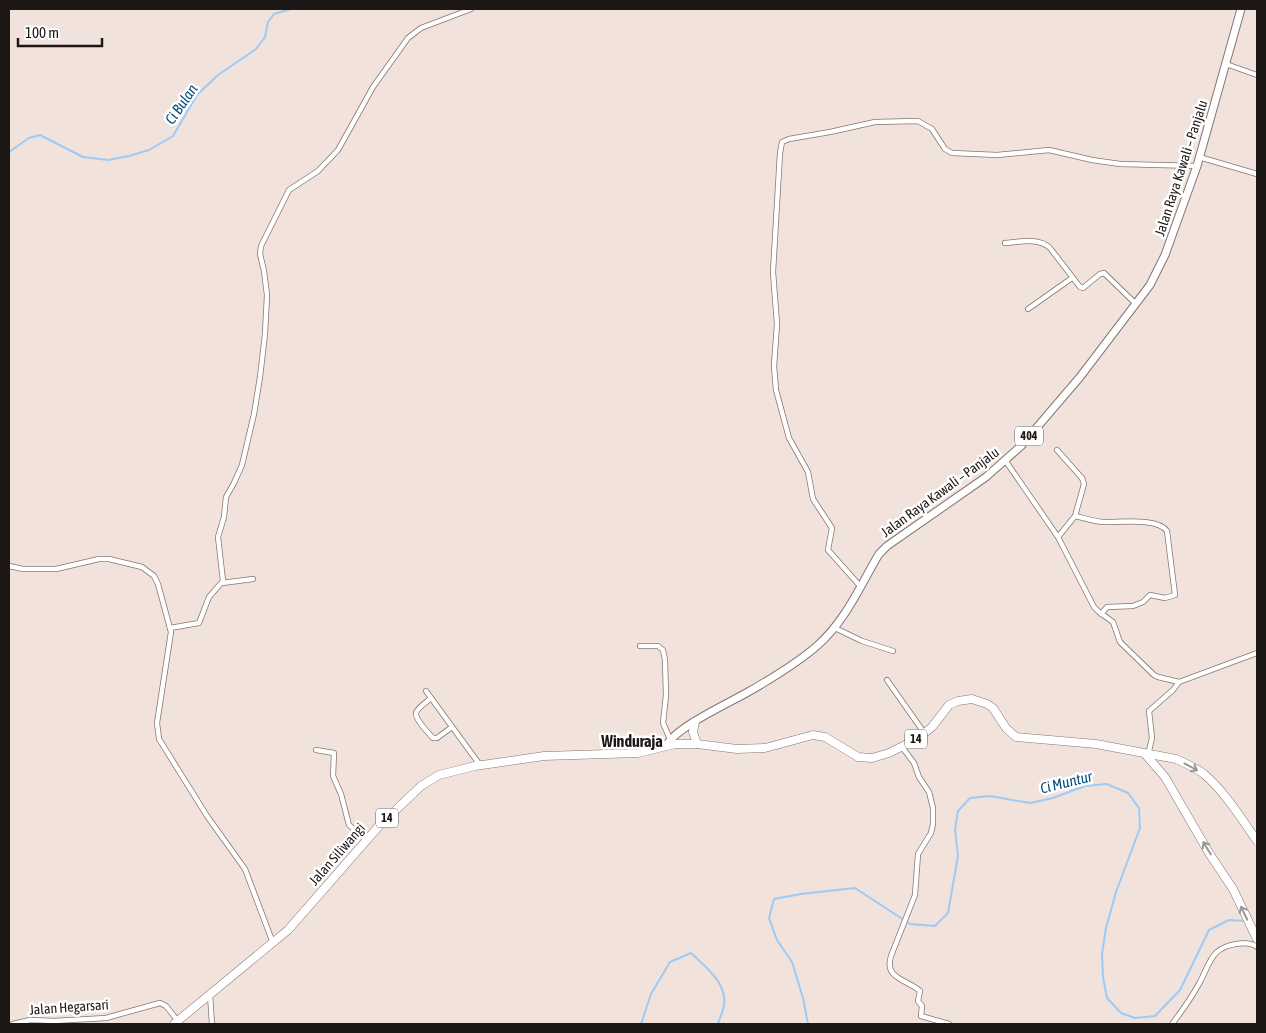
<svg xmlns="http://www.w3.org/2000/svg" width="1266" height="1033" viewBox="0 0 1266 1033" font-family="'Asap Condensed',sans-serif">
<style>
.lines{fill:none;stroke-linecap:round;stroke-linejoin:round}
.stream{stroke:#9dcbf6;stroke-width:2}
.minor-casing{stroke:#847671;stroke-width:6}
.primary-casing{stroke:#847671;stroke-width:9}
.trunk-casing{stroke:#847671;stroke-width:9}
.minor{stroke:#fff;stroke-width:4.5}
.primary{stroke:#fff;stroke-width:7}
.trunk{stroke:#fff;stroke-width:8}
.oneway{stroke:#999796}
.labels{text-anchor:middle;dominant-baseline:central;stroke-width:5;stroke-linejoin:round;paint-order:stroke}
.shield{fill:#fff;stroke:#615d5b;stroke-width:1}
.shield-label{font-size:12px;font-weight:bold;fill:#1d1715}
.street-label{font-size:14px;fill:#1d1715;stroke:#fff}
.water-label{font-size:15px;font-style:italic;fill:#054b7b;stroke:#fff}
.quarter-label{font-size:16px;font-weight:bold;fill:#1d1715;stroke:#fff}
</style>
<rect width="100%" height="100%" fill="#f1e2dc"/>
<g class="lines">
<g class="stream">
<path d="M9 152 29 138 40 135 83 157 108 160 129 156 149 150 173 136 197 95 218 75 256 49 265 37 268 22 274 14 291 9"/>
<path d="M641 1024 651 994 670 962 691 953C706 967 727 983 724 1005 723 1011 720 1018 718 1024"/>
<path d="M808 1024 803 998 792 962 777 940 769 918 774 899 801 894 855 888 910 924 935 926 948 913 958 856 955 829 958 811 970 798 990 796 1030 803 1053 798 1085 786 1107 784 1128 793 1139 808 1140 828 1116 892 1106 928 1102 954 1103 977 1107 998 1121 1013 1135 1018 1155 1016 1180 990 1209 930 1229 920 1245 921"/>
</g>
<defs>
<g id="minor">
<path d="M1226 64 1257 75"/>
<path d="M1199 157 1257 174"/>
<path d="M1005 243C1019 242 1039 237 1050 248L1080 287 1083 288 1100 274 1104 273 1136 304"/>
<path d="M1028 309 1072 278"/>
<path d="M1057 450 1082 478 1084 484 1075 516 1058 537"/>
<path d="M1005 460 1058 537 1094 607 1099 612 1113 622 1120 642 1154 675 1158 677 1179 682 1173 690 1149 711 1152 738 1148 755"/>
<path d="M1075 516C1084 518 1093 521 1103 522 1118 523 1157 517 1167 531L1175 595 1165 598 1150 595 1143 602 1133 606 1107 607 1101 614"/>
<path d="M9 566 23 569H56L99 559H109L142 567 154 576 158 584 171 632 157 723 159 739 207 816 245 869 273 943"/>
<path d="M222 583 253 579"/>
<path d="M861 587 828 550 832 528 813 499 808 472 789 438 776 390 774 366 777 324 773 272 780 153 782 142 789 139 830 132 875 122 918 121 932 129 945 149 952 153 997 155 1049 150 1092 160 1120 164 1197 166"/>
<path d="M170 628 199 623 209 597 223 581 218 537 224 517 226 497 234 483 242 465 254 414 260 377 265 334 267 295 264 271 260 254 261 246 289 190 318 171 338 150 373 87 408 38 421 28 471 9"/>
<path d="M835 628 862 641 893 651"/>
<path d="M640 646H658L663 650 665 660 666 695 663 723 670 739"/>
<path d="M887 680 925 734"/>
<path d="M1179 682 1257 653"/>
<path d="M426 691 480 765"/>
<path d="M431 698C427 702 417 708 416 713 415 719 429 734 433 738H437L452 727"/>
<path d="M902 747 914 763 919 777 929 792 933 808V824L931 833 918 854 915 895 891 956C884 979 906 979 920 991L918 1001 922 1006 921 1016 949 1024"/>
<path d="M316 750 334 753 333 776 341 794 349 825 366 839"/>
<path d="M210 994 212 1024"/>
<path d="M13 1024 30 1020 54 1021 106 1018 160 1003 166 1006 178 1021"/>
<path d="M1172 1024C1182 1011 1192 997 1200 982 1205 973 1209 959 1217 952 1226 944 1247 940 1257 947"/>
</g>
<path id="primary" d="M666 746C676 727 729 703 748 692 769 680 800 661 818 645 846 620 860 586 879 554L887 546 986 477 1021 446 1080 377 1150 285 1165 255 1197 166 1241 9"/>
<g id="trunk">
<path d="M695 722 693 732 697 744"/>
<path d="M1145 754 1165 777 1209 853 1233 889 1257 939"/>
<path d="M174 1024 288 930 379 826 421 786 439 775 475 766 544 756 638 753 675 744H697L737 749 765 748 813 735 825 737 858 757 872 758 889 753 917 739 932 727 949 705 958 701 972 699 987 704 993 708 1006 728 1016 737 1096 744 1176 759C1185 763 1196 768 1204 774 1225 792 1241 818 1257 841"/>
</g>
</defs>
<use href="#minor" class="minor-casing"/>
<use href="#primary" class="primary-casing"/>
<use href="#trunk" class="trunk-casing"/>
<use href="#minor" class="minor"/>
<use href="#primary" class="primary"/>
<use href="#trunk" class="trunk"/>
</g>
<defs><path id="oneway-shaft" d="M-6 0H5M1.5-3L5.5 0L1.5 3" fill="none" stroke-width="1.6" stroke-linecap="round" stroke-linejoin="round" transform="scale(1.25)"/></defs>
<g class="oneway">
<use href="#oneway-shaft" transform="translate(1191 767) rotate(28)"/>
<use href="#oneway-shaft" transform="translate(1207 848) rotate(-121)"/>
<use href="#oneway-shaft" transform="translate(1244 913) rotate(-116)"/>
</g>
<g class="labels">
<g class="shield">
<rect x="1015" y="426.5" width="28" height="19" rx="4"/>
<rect x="905" y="729.5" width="22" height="19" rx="4"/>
<rect x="376" y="808.5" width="22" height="19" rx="4"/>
</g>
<g class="shield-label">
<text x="1029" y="436">404</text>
<text x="916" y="739">14</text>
<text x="387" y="818">14</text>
</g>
<g class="street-label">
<text transform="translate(1181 168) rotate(-72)">Jalan Raya Kawali – Panjalu</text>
<text transform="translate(940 492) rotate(-36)">Jalan Raya Kawali – Panjalu</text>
<text transform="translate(337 854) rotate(-49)">Jalan Siliwangi</text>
<text transform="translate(69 1007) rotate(-4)">Jalan Hegarsari</text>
</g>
<g class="water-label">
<text transform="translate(181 104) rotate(-55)">Ci Bulan</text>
<text transform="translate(1066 782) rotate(-14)">Ci Muntur</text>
</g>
<g class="quarter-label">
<text x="632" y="741">Winduraja</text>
</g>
</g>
<rect width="1266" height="1033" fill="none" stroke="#1d1715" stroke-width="20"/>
<path d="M18 38v8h84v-8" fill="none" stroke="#1d1715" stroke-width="2.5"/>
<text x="25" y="38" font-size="15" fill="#1d1715" stroke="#ffffff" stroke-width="4" paint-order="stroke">100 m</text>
</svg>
